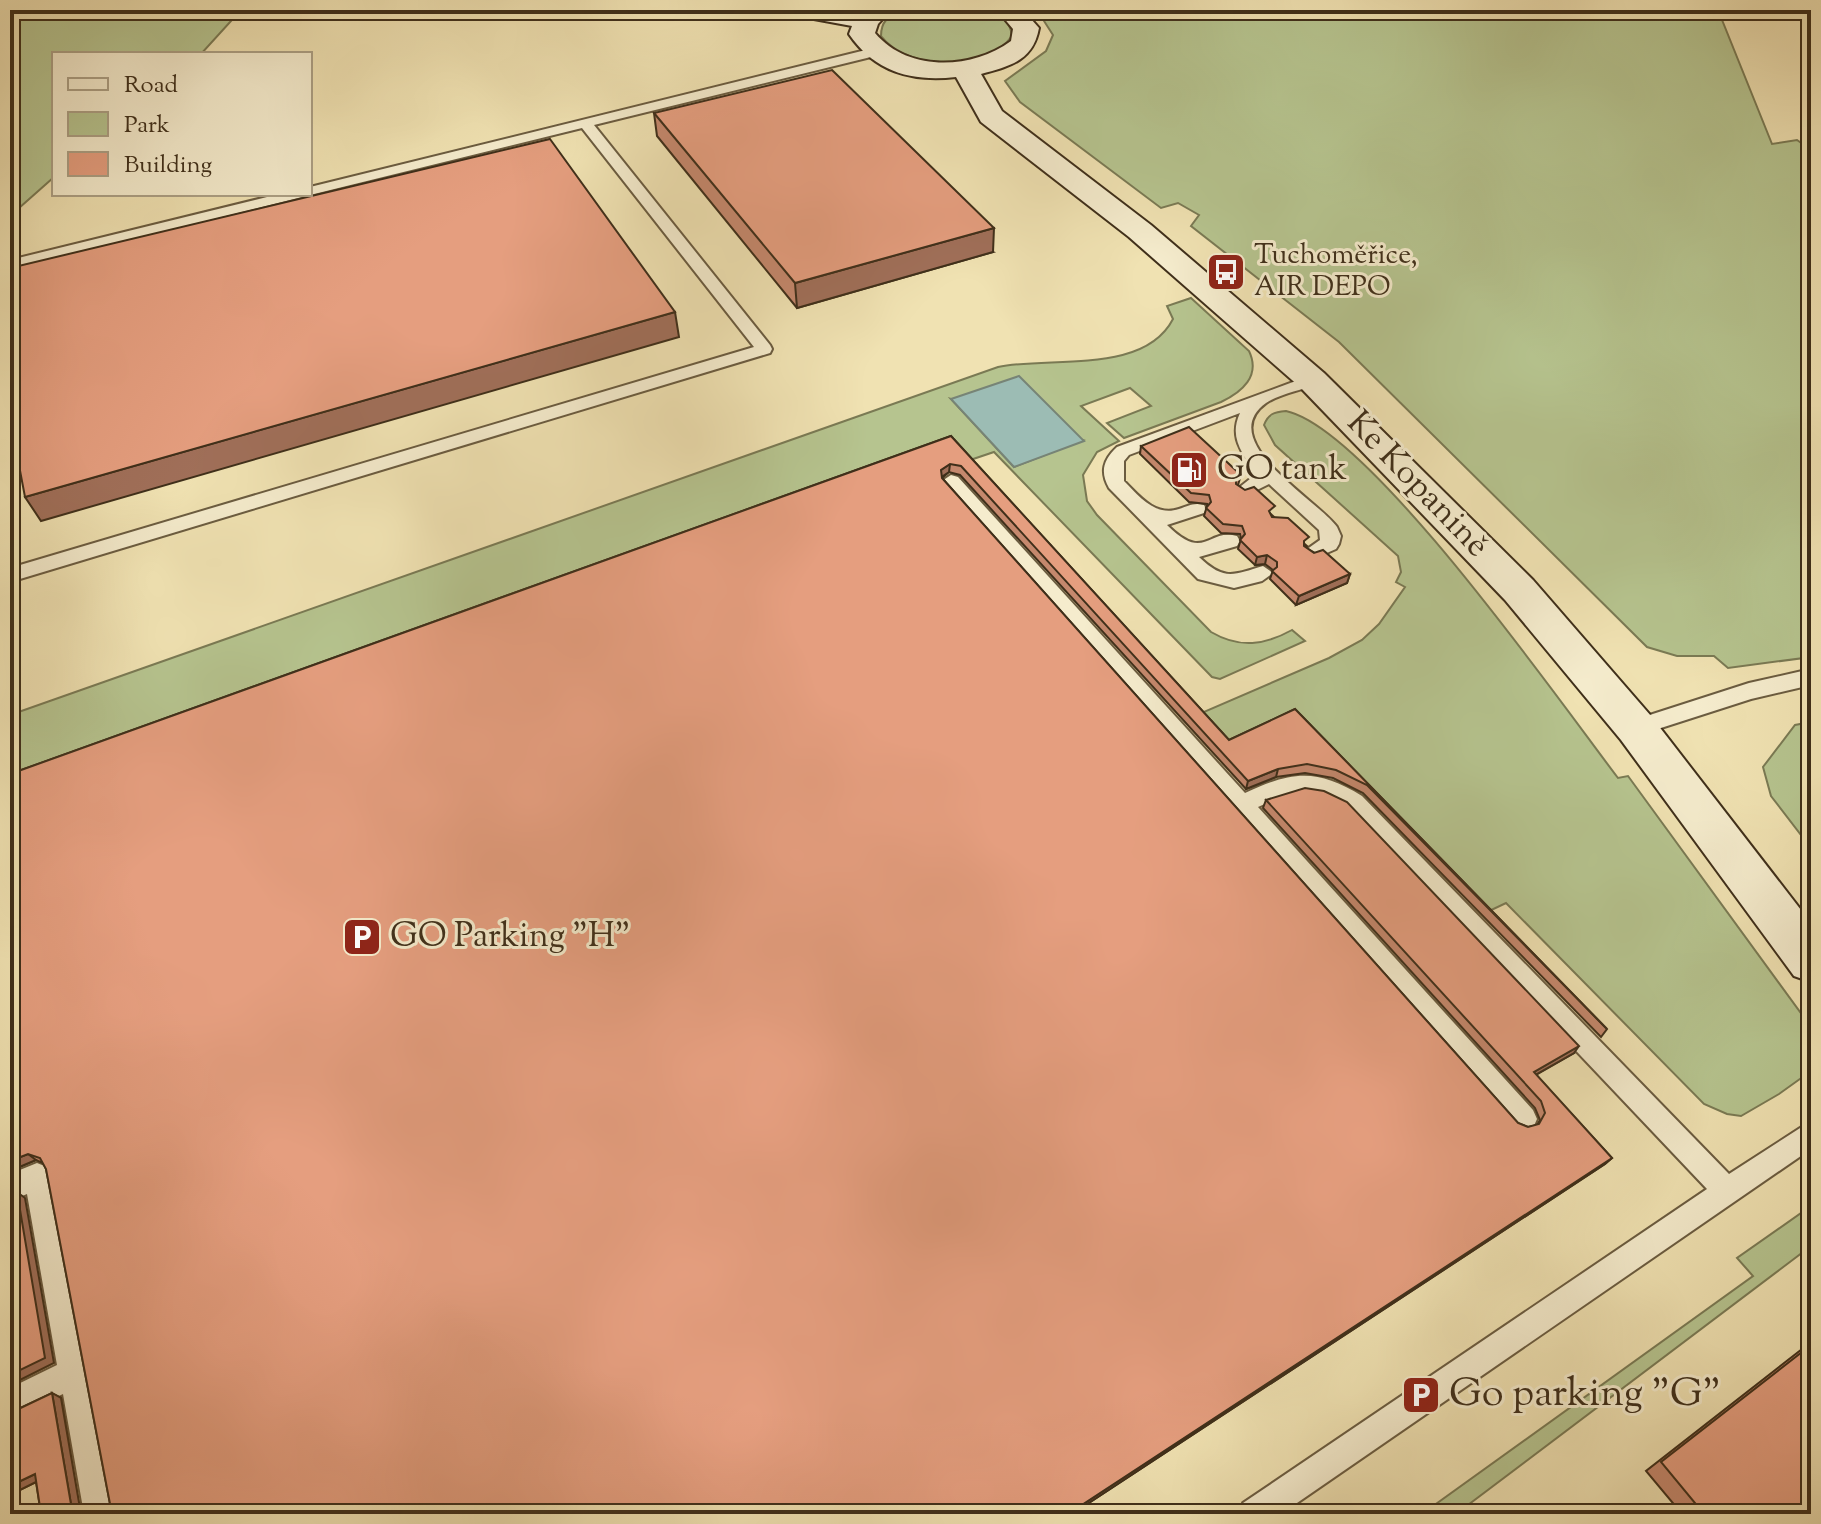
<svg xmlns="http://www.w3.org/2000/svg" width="1821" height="1524" viewBox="0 0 1821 1524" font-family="'Sorts Mill Goudy',serif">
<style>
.green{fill:#b6c48f;stroke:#7a7a54;stroke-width:2;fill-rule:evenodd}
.water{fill:#9cbcb4;stroke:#778476;stroke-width:2}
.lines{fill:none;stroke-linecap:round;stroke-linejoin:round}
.lane-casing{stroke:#6b5c40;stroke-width:4}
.secondary-casing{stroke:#3f2f1a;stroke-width:4}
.lane{fill:#f5eccd;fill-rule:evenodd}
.secondary{fill:#f5eccd;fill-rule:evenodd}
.wall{fill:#c5886d;stroke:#3f2f1a;stroke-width:2}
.shaded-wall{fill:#a06f59;stroke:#3f2f1a;stroke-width:2}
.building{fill:#e59e7f;stroke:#3f2f1a;stroke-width:2}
.labels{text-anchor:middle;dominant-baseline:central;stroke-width:6;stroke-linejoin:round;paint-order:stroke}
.far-poi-label{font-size:28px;fill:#3f2f1a;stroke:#f5eccd;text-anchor:start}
.poi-label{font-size:34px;fill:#3f2f1a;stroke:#f5eccd;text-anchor:start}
.street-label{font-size:34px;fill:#3f2f1a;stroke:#f5eccd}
.near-poi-label{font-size:40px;fill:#3f2f1a;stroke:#f5eccd;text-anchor:start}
</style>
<rect width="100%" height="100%" fill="#f0e2b2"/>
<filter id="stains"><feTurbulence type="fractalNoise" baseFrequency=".0025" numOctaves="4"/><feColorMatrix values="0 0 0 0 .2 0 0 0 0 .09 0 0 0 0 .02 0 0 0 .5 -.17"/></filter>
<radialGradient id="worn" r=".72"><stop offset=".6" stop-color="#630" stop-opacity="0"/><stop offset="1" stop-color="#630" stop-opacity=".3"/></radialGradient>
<g class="green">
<path d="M10 10H241L201 54H54V177L10 216Z"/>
<path d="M901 10H989C1002 16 1010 21 1012 36 986 72 908 71 881 36 881 21 888 17 901 10Z"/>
<path d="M1037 10H1718L1772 144 1797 140 1811 150V657L1728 668 1714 656H1677L1647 647 1339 342 1191 226 1199 215 1178 203 1161 208 1020 102 1005 81 1046 51 1053 35Z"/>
<path d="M1191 298 1249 351C1261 376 1242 392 1221 402L1124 438 1107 423 1151 406 1130 388 1081 406 1119 441 1097 452 1083 475 1087 501 1097 515 1211 632C1240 649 1265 645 1292 630L1305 641 1220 679 1212 677 994 452 10 784V715L998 367C1051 356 1144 375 1173 319L1167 306ZM951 399 1083 440 1014 467Z"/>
<path d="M1286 411C1369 429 1560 702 1618 778L1628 776 1811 1027V1071L1779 1094 1741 1116 1727 1114 1704 1104 1506 903 1485 913 1293 715 1227 745 1199 714 1329 658 1362 640 1379 624 1405 587 1396 582 1401 572 1398 556 1275 445 1264 425C1268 414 1274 412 1286 411Z"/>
<path d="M1811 722V848L1771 796 1763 767 1795 725Z"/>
<path d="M1811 1206V1246L1456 1514H1422L1753 1276 1737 1258Z"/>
</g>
<path class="water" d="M1019 376 1084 441 1014 467 951 399Z"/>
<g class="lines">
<defs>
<g id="lane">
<path d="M874 48 879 49V55L594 125 770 345 772 349 770 353 10 582V568L754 347 582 128 310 195 305 194H310V187Z"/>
<path d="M279 194H304L302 197 10 270V260Z"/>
<path d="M1312 375 1318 376 1321 380 1318 384C1302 390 1279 394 1266 403 1213 441 1319 501 1337 527L1341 536 1339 544 1336 549 1313 559 1303 552 1320 540 1319 530 1269 484 1245 496 1236 490 1255 475C1244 453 1228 439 1240 413L1129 455 1124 461V481C1139 496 1155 517 1179 509 1188 506 1194 502 1204 505L1206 509 1204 513 1167 525C1205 563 1207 528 1237 536L1240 541 1237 546 1199 557C1224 581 1233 575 1263 566L1273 573 1262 581 1234 588 1198 579 1109 488C1100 472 1103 460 1117 447Z"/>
<path d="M951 475 958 477 1245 793C1292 771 1317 768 1362 796L1729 1174 1811 1121V1149L1281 1514H1238L1243 1503 1707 1189 1346 808C1310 786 1295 790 1258 807L1533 1110 1537 1119 1533 1128 1524 1131 1515 1128 944 485 942 481Z"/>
<path d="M1811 669V685L1751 699 1636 736 1628 734 1625 728 1628 722 1749 683Z"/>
<path d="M37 1163 47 1167 51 1176 116 1514H84L63 1394 10 1419V1388L57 1365 27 1194 10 1201V1174Z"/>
</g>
<path id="secondary" d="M789 10 861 13 891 10 878 24 875 33C908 72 971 70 1011 41L1013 29 997 10H1023L1039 28C1033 61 1010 66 981 74L1002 111 1151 225 1324 373 1533 580 1651 716 1811 923V982L1794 976 1621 740 1505 600 1300 387 1129 237 981 122 956 77C911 82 875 72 849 34L852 26 792 15Z"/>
</defs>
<use href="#lane" class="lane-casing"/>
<use href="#secondary" class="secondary-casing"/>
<use href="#lane" class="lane"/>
<use href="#secondary" class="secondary"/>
</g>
<g class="wall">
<path d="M654 113 993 252 797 308 657 136Z"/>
<path d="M951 436 1229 740 1295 709 1607 1029 1601 1037 1363 793 1333 778 1305 773 1276 777 1246 789 960 475 949 472 942 478 1518 1123 1528 1127 1537 1125 1540 1120 1535 1108 1263 808 1266 800 1574 1053 1536 1075 1612 1158 1605 1164 1072 1514H41L36 1482 10 1495V1413L52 1393 61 1398 80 1511 108 1513 111 1509 46 1169 43 1163 36 1160 10 1171V774Z"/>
<path d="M1141 446 1241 475 1238 485 1307 546 1305 547 1350 574 1347 583 1296 605 1270 579 1273 570 1265 564 1255 565 1238 549 1241 539 1240 534 1221 533 1204 516 1207 506V504L1189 502 1140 454Z"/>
<path d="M1811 1342V1514H1682L1646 1471Z"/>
</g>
<g class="shaded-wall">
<path d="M994 228 993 252 797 308 795 283Z"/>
<path d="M675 312 679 337 41 521 25 497Z"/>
<path d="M950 464 949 472 940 478 941 470Z"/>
<path d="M1267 555 1265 564 1255 565 1257 557Z"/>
<path d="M1350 574 1347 583 1296 605 1299 596Z"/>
<path d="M1278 769 1276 777 1246 789 1248 781Z"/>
<path d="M1579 1046 1574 1053 1528 1079 1534 1072Z"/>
<path d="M28 1154 36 1160 10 1171V1161Z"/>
<path d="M1612 1158 1605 1164 1072 1514H1068Z"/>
<path d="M17 1192 25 1198 54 1363 10 1385Z"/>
<path d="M52 1393 61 1398 81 1514 72 1510Z"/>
<path d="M35 1474 44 1478 10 1495V1486Z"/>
</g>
<g class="building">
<path d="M832 70 994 228 795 283 654 113Z"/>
<path d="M550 139 675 312 25 497 10 418V268Z"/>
<path d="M1189 427 1241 475 1236 479V484L1245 490 1254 487 1275 506 1269 511 1272 517 1288 518 1309 537 1304 541V546L1314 553 1323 550 1350 574 1299 596 1272 571 1277 567V562L1267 555 1257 557 1240 540 1245 534 1242 526 1223 524 1206 508 1211 502 1209 495 1191 493 1141 446Z"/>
<path d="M951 436 1229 740 1295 709 1607 1029 1367 785 1336 770 1307 764 1278 769 1248 781 961 466 950 464 941 470 942 478 1518 1123 1528 1127 1539 1124 1545 1113 1541 1101 1266 800 1305 788 1324 791 1347 802 1579 1046 1534 1072 1612 1158 1068 1514H41L35 1474 10 1486V1413L52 1393 72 1510 108 1513 111 1509 46 1169 40 1158 28 1154 10 1161V774Z"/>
<path d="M17 1192 45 1358 10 1375V1194Z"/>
<path d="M1811 1345V1514H1704L1661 1462Z"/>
</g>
<defs>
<symbol id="bus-square" viewBox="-11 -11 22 22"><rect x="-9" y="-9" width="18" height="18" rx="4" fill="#8f2418" stroke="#f5eccd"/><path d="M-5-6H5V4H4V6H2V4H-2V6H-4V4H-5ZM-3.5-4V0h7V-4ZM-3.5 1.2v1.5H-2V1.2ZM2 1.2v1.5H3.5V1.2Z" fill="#fff"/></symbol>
<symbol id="fuel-square" viewBox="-11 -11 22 22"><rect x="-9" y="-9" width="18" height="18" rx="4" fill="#8f2418" stroke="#f5eccd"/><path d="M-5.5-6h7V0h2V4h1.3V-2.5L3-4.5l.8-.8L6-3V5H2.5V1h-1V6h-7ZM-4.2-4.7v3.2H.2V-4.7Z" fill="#fff"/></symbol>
<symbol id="parking-square" viewBox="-11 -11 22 22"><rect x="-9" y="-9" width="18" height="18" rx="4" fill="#8f2418" stroke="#f5eccd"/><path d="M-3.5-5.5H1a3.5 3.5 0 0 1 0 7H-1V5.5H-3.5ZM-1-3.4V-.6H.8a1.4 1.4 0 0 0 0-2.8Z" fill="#fff"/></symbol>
</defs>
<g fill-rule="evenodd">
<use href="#bus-square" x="1204" y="250" width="44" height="44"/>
<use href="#fuel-square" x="1167" y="448" width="44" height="44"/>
<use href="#parking-square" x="340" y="915" width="44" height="44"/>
<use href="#parking-square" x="1399" y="1373" width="44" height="44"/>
</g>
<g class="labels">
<g class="far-poi-label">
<text x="1254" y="256">Tuchoměřice,<tspan x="1254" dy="32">AIR DEPO</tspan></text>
</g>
<g class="poi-label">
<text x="1217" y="470">GO tank</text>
<text x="390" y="937">GO Parking "H"</text>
</g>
<g class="street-label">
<text transform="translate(1417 485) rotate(46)">Ke Kopanině</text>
</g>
<g class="near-poi-label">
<text x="1449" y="1395">Go parking "G"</text>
</g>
</g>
<rect width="1821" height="1524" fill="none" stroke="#f0e2b2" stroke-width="40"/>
<rect x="12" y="12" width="1797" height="1500" fill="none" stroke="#3f2f1a" stroke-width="4"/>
<rect x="20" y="20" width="1781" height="1484" fill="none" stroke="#3f2f1a" stroke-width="2"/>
<rect x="52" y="52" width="260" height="144" fill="#f5eccd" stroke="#aca085" stroke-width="2"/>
<rect x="68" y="78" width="40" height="12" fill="#f5eccd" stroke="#aca085" stroke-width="2"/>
<text x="124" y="92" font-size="24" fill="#3f2f1a">Road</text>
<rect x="68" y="112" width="40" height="24" fill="#b6c48f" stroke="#aca085" stroke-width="2"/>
<text x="124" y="132" font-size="24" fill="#3f2f1a">Park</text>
<rect x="68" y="152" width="40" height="24" fill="#e59e7f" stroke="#aca085" stroke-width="2"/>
<text x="124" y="172" font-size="24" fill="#3f2f1a">Building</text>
<rect width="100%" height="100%" filter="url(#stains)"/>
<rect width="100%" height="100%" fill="url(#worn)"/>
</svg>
